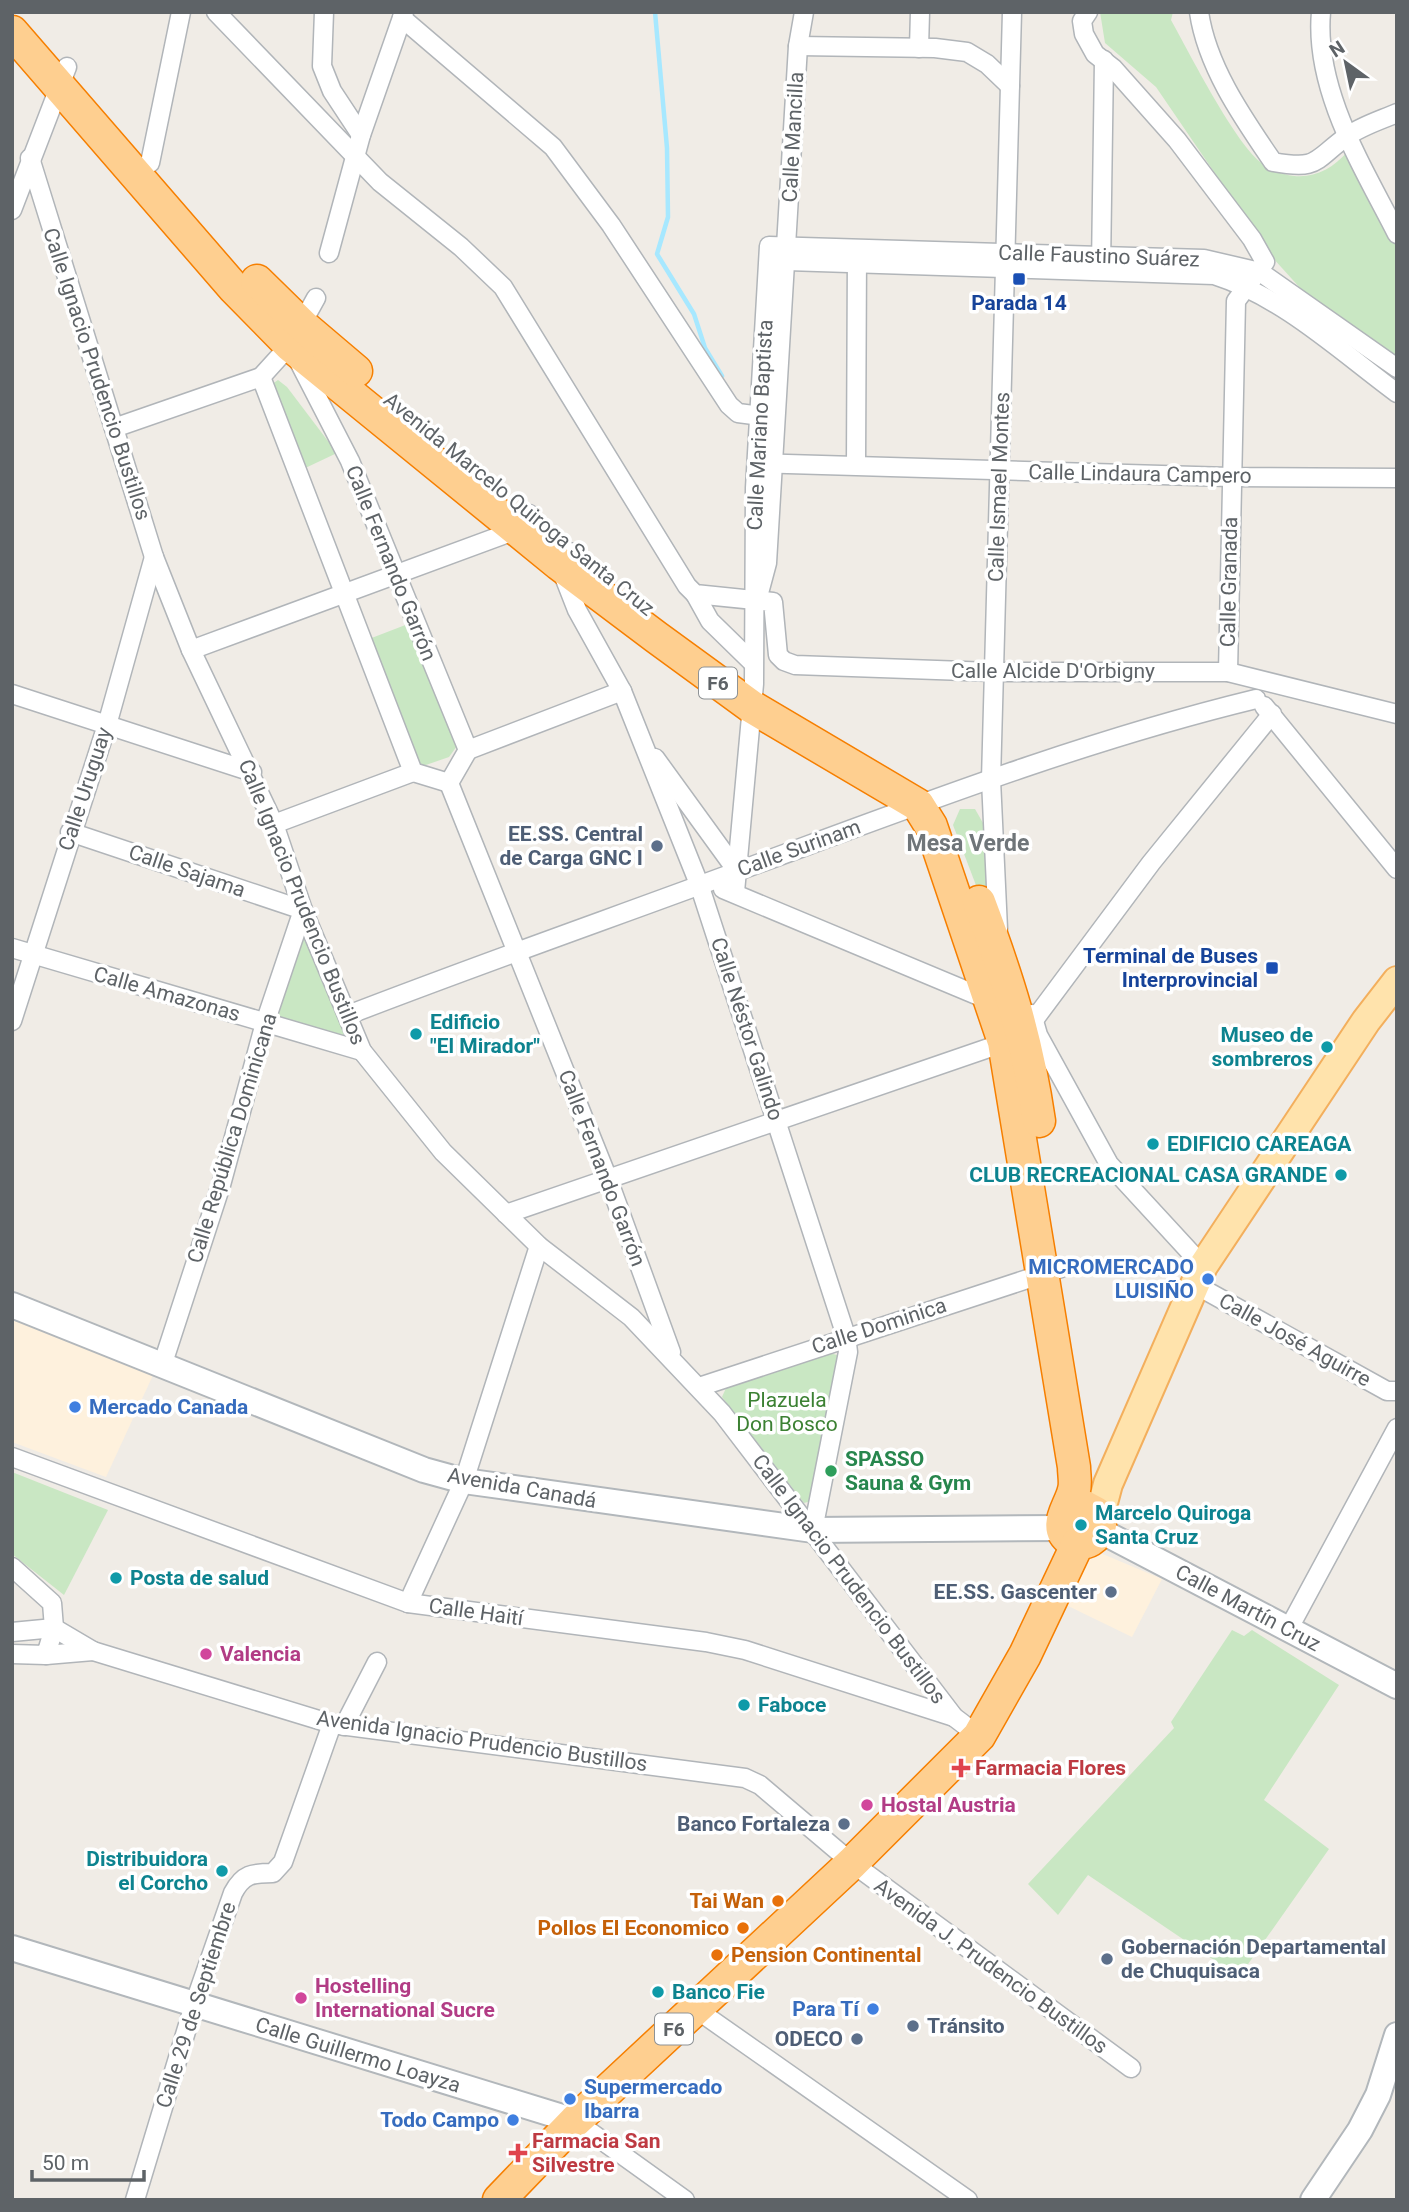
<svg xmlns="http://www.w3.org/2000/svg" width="1409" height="2212" viewBox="0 0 1409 2212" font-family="Roboto,sans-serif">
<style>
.commercial{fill:#fef1dd}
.green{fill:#c9e7c3}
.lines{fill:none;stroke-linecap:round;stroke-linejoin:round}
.stream{stroke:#a7e8ff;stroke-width:4.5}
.street-casing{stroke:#b1b5b9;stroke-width:21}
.secondary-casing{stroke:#b2b7bb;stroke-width:28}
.primary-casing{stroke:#f3af5d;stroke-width:32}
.highway-casing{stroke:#f67f00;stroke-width:35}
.street{stroke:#fff;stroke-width:18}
.secondary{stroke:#fff;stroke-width:24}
.primary{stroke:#ffe3ac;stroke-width:28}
.highway{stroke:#fecf90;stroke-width:32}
.transit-dot{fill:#1a4fb4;stroke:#fff;stroke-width:2.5}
.service-dot{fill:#5c6f8a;stroke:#fff;stroke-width:2.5}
.culture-dot{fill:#0f9aa8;stroke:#fff;stroke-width:2.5}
.shop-dot{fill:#3f7fe0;stroke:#fff;stroke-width:2.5}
.leisure-dot{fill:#2e9e5b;stroke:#fff;stroke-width:2.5}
.hotel-dot{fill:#d1479c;stroke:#fff;stroke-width:2.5}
.health-dot{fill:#e0444e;stroke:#fff;stroke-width:2.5}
.food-dot{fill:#e8710a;stroke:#fff;stroke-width:2.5}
.labels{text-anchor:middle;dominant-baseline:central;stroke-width:7;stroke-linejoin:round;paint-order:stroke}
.shield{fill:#fff;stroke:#8e9295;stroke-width:2}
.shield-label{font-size:19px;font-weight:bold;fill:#5e6367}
.street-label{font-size:21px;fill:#5e6367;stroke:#fff}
.transit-label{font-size:21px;font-weight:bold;fill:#164399;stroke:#fff}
.service-label{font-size:21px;font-weight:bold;fill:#4e5e75;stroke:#fff;text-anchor:end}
.culture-label{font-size:21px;font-weight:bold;fill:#0d838f;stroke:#fff;text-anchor:start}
.shop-label{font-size:21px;font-weight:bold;fill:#366cbe;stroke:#fff;text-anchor:end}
.park-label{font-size:21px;fill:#3c8133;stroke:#fff}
.leisure-label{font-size:21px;font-weight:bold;fill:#27864d;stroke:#fff;text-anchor:start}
.hotel-label{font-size:21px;font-weight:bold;fill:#b23c85;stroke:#fff;text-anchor:start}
.health-label{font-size:21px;font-weight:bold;fill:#be3a42;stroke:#fff;text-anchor:start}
.food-label{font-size:21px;font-weight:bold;fill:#c56008;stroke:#fff;text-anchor:end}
.neighbourhood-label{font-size:23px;font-weight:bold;fill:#6f7579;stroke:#fff}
</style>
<rect width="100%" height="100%" fill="#f0ece6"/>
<g class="commercial">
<path d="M12 1314 154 1373 106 1477 12 1442Z"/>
<path d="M1098 1552 1162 1579 1132 1637 1062 1603 1081 1560Z"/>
</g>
<g class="green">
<path d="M1100 12H1173L1171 20C1189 52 1236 146 1263 164 1295 185 1325 178 1348 151L1397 248V359L1301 289 1272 257 1156 87 1105 43Z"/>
<path d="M278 380 287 387 337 453 299 471 268 387Z"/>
<path d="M408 624 457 746 449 757 423 766 417 761 369 639Z"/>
<path d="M960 809H975L983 823 996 922H990L953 825Z"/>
<path d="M303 933H310L346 1034 339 1039 275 1017Z"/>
<path d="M830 1353 840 1356 811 1501 804 1503 722 1397 726 1388Z"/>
<path d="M12 1472 108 1510 64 1595 12 1554Z"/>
<path d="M1232 1630 1244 1636 1252 1630 1339 1685 1264 1800 1329 1849 1239 1977 1088 1875 1058 1915 1028 1884 1174 1728 1171 1722Z"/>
</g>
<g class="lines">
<path class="stream" d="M655 12 667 148 668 217 657 254 694 314 705 348 722 376"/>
<defs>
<g id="street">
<path d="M216 12 380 182 461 247 503 287 687 586 695 594 773 602 778 655 784 661 795 665 993 672H1228L1397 714"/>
<path d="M324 12 322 66 332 91 361 135"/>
<path d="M1088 12 1082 21 1084 34 1095 54 1113 68 1177 140 1252 239 1265 262 1236 301 1228 672"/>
<path d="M1199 12C1207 67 1243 118 1273 162 1319 170 1313 161 1346 137 1361 126 1381 120 1397 113"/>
<path d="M1321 12C1314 90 1363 167 1397 234"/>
<path d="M402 18 553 147 611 225 729 405 738 413 769 417"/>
<path d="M798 46 935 48 967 52 987 64 1010 86"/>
<path d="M919 48 920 12"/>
<path d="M30 158 154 557 191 650 274 824 303 910 362 1051 443 1152 539 1246 631 1317 722 1413 954 1717 979 1736"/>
<path d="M150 163 181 12"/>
<path d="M12 210 67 67"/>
<path d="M329 253 361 135 404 12"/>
<path d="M787 261 1214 275C1283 297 1339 350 1397 393"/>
<path d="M1101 267 1104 60"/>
<path d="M298 360 350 461 468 750 449 783 608 1179 671 1352"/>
<path d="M261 377 413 772 449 783"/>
<path d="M114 428 261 377 290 345 316 298"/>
<path d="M757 463 1230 477 1397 478"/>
<path d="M856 465 857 251"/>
<path d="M570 552 559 564 577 610 622 691 699 884 846 1336 848 1352 813 1530"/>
<path d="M759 593 767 563 798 46 804 12"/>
<path d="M695 594 710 621 752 662"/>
<path d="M191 650 519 529 529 514"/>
<path d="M12 694 252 772"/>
<path d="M1264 706 1397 869"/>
<path d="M468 750 622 691"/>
<path d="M655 758 737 871"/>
<path d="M274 824 413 772"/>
<path d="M70 832 303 910 265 1023 221 1185 162 1366"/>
<path d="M723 889 991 1001"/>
<path d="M735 892 754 684 755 488 769 246 1204 259 1260 272 1397 368"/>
<path d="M998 929 991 780 1012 12"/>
<path d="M12 948 362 1051"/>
<path d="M1032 1014 1038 1035 1109 1164 1203 1266"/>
<path d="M348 1015C485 962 623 914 760 863 923 803 1087 740 1256 699"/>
<path d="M1034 1020 1151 863 1272 714"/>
<path d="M12 1021 107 725 154 557"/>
<path d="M506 1214 1009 1041"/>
<path d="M1194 1284 1387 1391H1397"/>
<path d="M699 1387 1061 1268"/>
<path d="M12 1457 408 1603 706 1642 745 1650 954 1717"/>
<path d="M12 1567 52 1603 54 1628 46 1655 12 1654"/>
<path d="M408 1603 464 1481 539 1246"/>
<path d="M54 1628 93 1651 332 1724 745 1778 760 1785 852 1863 1131 2068"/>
<path d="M1288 1630 1397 1428"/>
<path d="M12 1632 54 1628"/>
<path d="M46 1655 93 1651"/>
<path d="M344 1726 377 1662"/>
<path d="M696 2009 968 2200"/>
<path d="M575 2121 685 2200"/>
<path d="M135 2200 194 2005 233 1893C243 1874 252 1873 273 1873L283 1862 332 1724"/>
</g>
<g id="secondary">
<path d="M12 1305 424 1470 464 1481 813 1530 1062 1528"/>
<path d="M1099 1530 1397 1686"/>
<path d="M12 1948 575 2121"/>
<path d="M1313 2200 1360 2130 1378 2095 1397 2035"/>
</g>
<path id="primary" d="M1099 1518 1108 1484 1203 1266 1366 1021 1397 981"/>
<g id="highway">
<path d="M12 32 234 288 290 345 559 564 656 637 752 707 918 805 931 826 1004 1042 1074 1467C1074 1474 1076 1483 1074 1490 1070 1508 1051 1527 1072 1541 1087 1546 1097 1539 1100 1525L1096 1513 1081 1505 1066 1512"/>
<path d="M257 281 303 326 356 371"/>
<path d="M979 902C1008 979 1027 1039 1039 1121"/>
<path d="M499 2200 575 2121 852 1863 979 1736 1025 1655 1078 1543"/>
</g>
</defs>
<use href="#street" class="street-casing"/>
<use href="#secondary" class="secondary-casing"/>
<use href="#primary" class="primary-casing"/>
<use href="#highway" class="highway-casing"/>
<use href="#street" class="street"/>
<use href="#secondary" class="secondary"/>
<use href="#primary" class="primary"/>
<use href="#highway" class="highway"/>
</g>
<g class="transit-dot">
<rect x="1012" y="272" width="14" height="14" rx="3.5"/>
<rect x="1265" y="961" width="14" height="14" rx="3.5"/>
</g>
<g class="service-dot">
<circle cx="657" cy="846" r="7"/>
<circle cx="1111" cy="1592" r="7"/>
<circle cx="844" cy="1824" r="7"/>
<circle cx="1107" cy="1959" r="7"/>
<circle cx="913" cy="2026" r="7"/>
<circle cx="857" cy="2039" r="7"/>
</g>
<g class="culture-dot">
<circle cx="416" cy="1034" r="7"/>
<circle cx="1327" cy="1047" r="7"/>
<circle cx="1153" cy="1144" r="7"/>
<circle cx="1341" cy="1175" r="7"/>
<circle cx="1081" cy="1525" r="7"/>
<circle cx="116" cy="1578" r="7"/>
<circle cx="744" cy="1705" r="7"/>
<circle cx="222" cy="1871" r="7"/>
<circle cx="658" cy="1992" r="7"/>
</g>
<g class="shop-dot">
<circle cx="1208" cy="1279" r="7"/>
<circle cx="75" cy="1407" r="7"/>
<circle cx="873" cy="2009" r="7"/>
<circle cx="570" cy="2099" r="7"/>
<circle cx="513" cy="2120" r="7"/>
</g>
<circle class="leisure-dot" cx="831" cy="1471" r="7"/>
<g class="hotel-dot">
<circle cx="206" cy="1654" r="7"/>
<circle cx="867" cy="1805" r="7"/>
<circle cx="301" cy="1998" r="7"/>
</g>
<g class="health-dot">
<path d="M957.5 1757.5h7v7h7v7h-7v7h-7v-7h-7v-7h7z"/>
<path d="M514.5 2142.5h7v7h7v7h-7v7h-7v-7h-7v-7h7z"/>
</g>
<g class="food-dot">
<circle cx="778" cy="1901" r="7"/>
<circle cx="743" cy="1928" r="7"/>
<circle cx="717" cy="1955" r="7"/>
</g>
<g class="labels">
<g class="shield">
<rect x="699" y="667.5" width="38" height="31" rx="5"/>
<rect x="655" y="2013.5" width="38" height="31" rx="5"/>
</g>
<g class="shield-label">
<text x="718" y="683">F6</text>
<text x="674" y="2029">F6</text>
</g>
<g class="street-label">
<text transform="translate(793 137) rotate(-87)">Calle Mancilla</text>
<text transform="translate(1099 256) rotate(2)">Calle Faustino Suárez</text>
<text transform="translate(97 374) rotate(72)">Calle Ignacio Prudencio Bustillos</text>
<text transform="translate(760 425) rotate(-87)">Calle Mariano Baptista</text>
<text transform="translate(1140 474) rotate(1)">Calle Lindaura Campero</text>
<text transform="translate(999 487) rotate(-88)">Calle Ismael Montes</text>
<text transform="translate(519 504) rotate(39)">Avenida Marcelo Quiroga Santa Cruz</text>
<text transform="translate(391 563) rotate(68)">Calle Fernando Garrón</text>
<text transform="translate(1229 582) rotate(-89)">Calle Granada</text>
<text x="1053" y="671">Calle Alcide D'Orbigny</text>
<text transform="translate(85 789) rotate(-72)">Calle Uruguay</text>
<text transform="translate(799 848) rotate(-20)">Calle Surinam</text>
<text transform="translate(187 871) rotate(19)">Calle Sajama</text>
<text transform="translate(302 902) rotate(68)">Calle Ignacio Prudencio Bustillos</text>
<text transform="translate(167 994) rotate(16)">Calle Amazonas</text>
<text transform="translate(747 1029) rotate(72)">Calle Néstor Galindo</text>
<text transform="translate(232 1138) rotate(-73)">Calle República Dominicana</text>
<text transform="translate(602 1168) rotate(69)">Calle Fernando Garrón</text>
<text transform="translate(879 1326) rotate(-18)">Calle Dominica</text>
<text transform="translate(1295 1340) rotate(29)">Calle José Aguirre</text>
<text transform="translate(522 1488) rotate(10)">Avenida Canadá</text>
<text transform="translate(849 1579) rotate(53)">Calle Ignacio Prudencio Bustillos</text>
<text transform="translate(1248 1608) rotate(28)">Calle Martín Cruz</text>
<text transform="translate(476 1612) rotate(8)">Calle Haití</text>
<text transform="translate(482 1741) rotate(8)">Avenida Ignacio Prudencio Bustillos</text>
<text transform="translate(991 1966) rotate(36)">Avenida J. Prudencio Bustillos</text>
<text transform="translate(196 2005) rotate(-72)">Calle 29 de Septiembre</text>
<text transform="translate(358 2055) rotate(17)">Calle Guillermo Loayza</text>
</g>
<g class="transit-label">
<text x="1019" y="303">Parada 14</text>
<text x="1258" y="956" text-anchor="end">Terminal de Buses<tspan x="1258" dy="24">Interprovincial</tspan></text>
</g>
<g class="service-label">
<text x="643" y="834">EE.SS. Central<tspan x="643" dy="24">de Carga GNC I</tspan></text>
<text x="1097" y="1592">EE.SS. Gascenter</text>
<text x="830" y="1824">Banco Fortaleza</text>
<text x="1121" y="1947" text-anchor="start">Gobernación Departamental<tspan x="1121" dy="24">de Chuquisaca</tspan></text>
<text x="927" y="2026" text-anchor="start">Tránsito</text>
<text x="843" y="2039">ODECO</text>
</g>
<g class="culture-label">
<text x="430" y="1022">Edificio<tspan x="430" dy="24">"El Mirador"</tspan></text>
<text x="1313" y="1035" text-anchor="end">Museo de<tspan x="1313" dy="24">sombreros</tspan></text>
<text x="1167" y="1144">EDIFICIO CAREAGA</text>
<text x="1327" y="1175" text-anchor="end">CLUB RECREACIONAL CASA GRANDE</text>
<text x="1095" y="1513">Marcelo Quiroga<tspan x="1095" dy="24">Santa Cruz</tspan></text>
<text x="130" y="1578">Posta de salud</text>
<text x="758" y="1705">Faboce</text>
<text x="208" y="1859" text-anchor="end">Distribuidora<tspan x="208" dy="24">el Corcho</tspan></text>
<text x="672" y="1992">Banco Fie</text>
</g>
<g class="shop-label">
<text x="1194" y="1267">MICROMERCADO<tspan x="1194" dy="24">LUISIÑO</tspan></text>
<text x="89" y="1407" text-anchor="start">Mercado Canada</text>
<text x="859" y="2009">Para Tí</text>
<text x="584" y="2087" text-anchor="start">Supermercado<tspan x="584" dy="24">Ibarra</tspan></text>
<text x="499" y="2120">Todo Campo</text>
</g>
<g class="park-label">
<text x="787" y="1400">Plazuela<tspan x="787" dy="24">Don Bosco</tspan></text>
</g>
<g class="leisure-label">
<text x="845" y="1459">SPASSO<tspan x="845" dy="24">Sauna &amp; Gym</tspan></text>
</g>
<g class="hotel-label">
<text x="220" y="1654">Valencia</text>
<text x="881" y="1805">Hostal Austria</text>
<text x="315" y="1986">Hostelling<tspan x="315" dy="24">International Sucre</tspan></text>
</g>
<g class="health-label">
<text x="975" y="1768">Farmacia Flores</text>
<text x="532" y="2141">Farmacia San<tspan x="532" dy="24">Silvestre</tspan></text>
</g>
<g class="food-label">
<text x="764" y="1901">Tai Wan</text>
<text x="729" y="1928">Pollos El Economico</text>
<text x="731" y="1955" text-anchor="start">Pension Continental</text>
</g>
<g class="neighbourhood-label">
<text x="968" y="843">Mesa Verde</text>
</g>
</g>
<rect width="1409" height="2212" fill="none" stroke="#5e6367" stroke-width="28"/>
<g transform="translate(1346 63) rotate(327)" stroke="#ffffff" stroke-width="5" paint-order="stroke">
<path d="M0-5L12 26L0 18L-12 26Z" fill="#5e6367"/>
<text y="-10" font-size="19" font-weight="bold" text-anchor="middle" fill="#5e6367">N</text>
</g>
<path d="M32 2170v10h112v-10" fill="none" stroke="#5e6367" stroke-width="3.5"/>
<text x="42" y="2170" font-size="21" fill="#5e6367" stroke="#ffffff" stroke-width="5" paint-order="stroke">50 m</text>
</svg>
